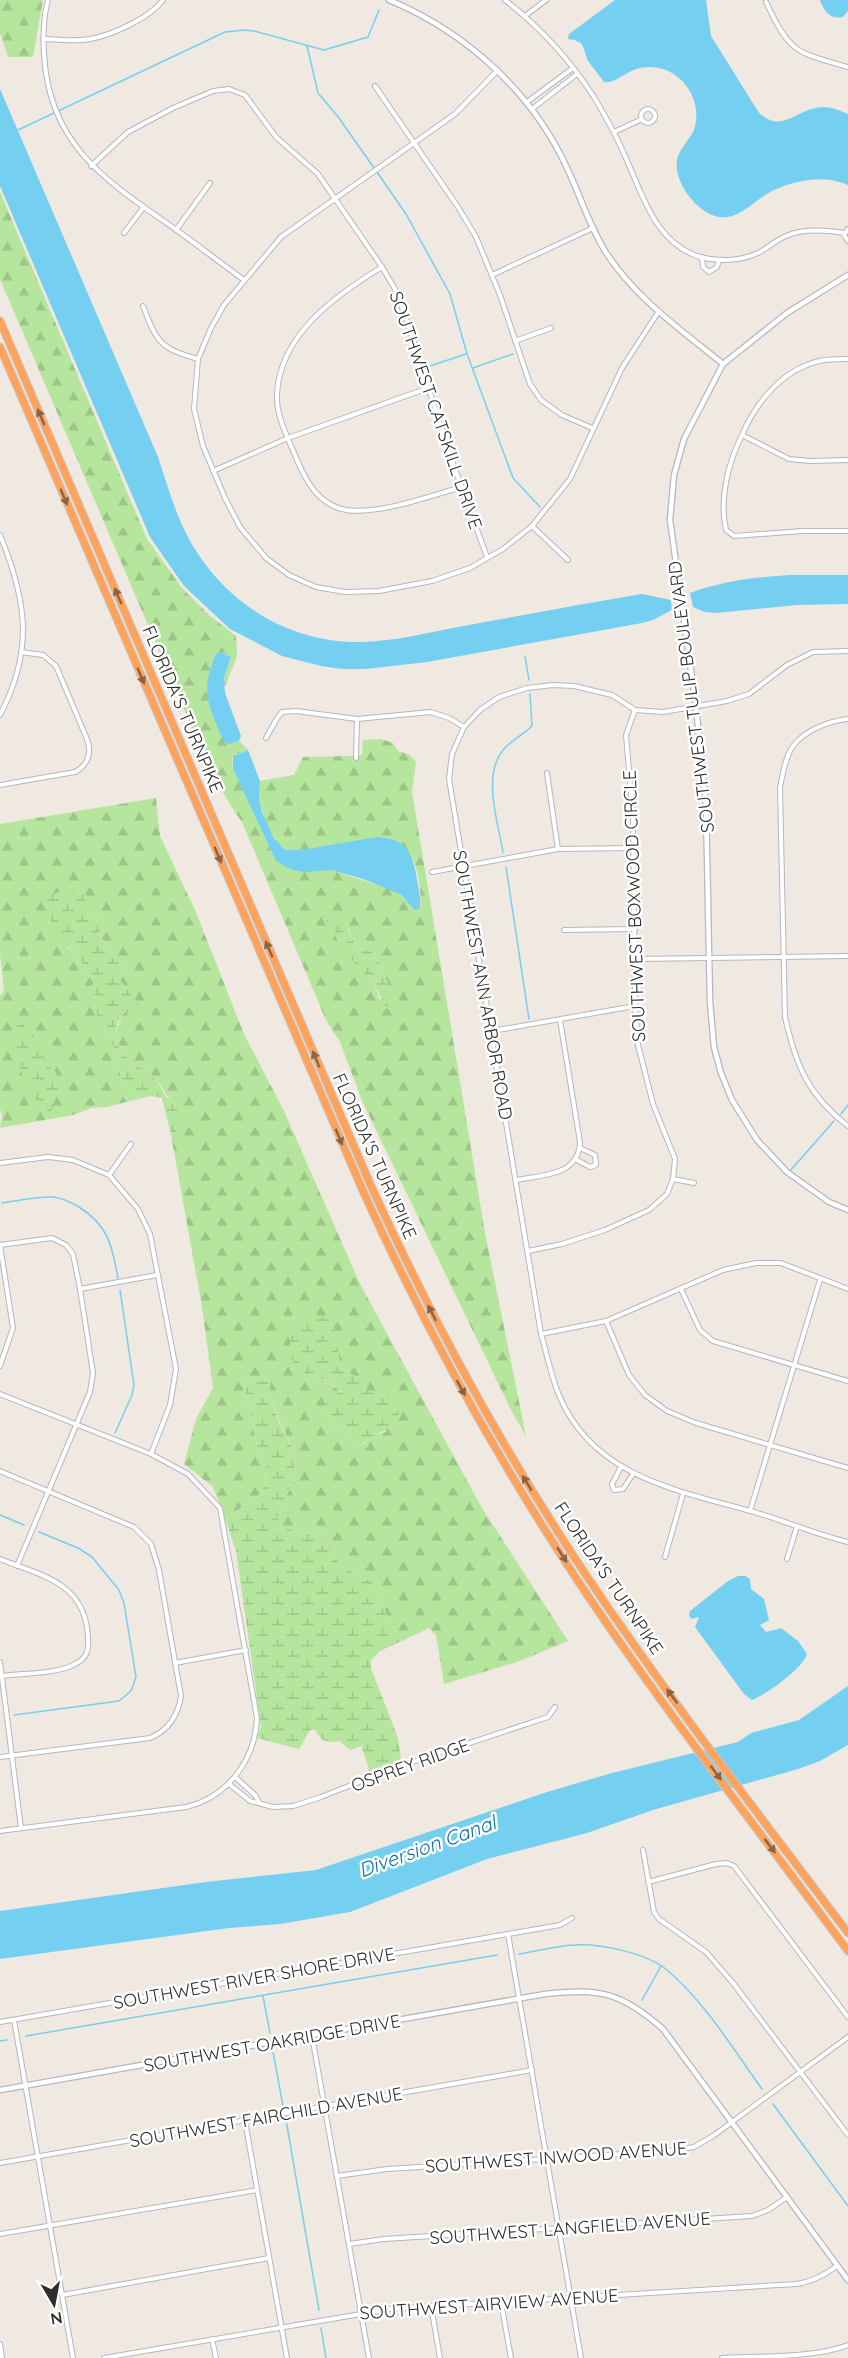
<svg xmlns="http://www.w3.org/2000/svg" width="848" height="2358" viewBox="0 0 848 2358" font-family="Quicksand,sans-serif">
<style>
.forest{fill:url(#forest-firs);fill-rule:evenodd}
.wetland{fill:url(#wetland-marsh)}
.water{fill:#75cff0}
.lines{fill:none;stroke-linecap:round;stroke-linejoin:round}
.stream{stroke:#75cff0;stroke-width:1.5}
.minor-casing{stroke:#b4b7c1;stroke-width:6}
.tertiary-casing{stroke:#b4b7c1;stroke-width:7}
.motorway-casing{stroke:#c9c9c9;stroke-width:9}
.minor{stroke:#fff;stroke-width:4}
.tertiary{stroke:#fff;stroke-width:4.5}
.motorway{stroke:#ffa35c;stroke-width:7}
.oneway{fill:#8c6343}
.labels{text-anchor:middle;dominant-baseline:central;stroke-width:5;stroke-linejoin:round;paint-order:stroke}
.street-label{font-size:18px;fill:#2e2e2e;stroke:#fff}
.water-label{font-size:20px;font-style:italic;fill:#0d6fa3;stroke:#fff}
</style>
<defs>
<pattern id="forest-firs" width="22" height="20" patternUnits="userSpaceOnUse" patternTransform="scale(1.5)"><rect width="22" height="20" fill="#b6e59e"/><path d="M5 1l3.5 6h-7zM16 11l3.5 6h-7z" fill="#9dc588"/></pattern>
<pattern id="wetland-marsh" width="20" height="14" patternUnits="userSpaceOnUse" patternTransform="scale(1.5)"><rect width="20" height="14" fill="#b6e59e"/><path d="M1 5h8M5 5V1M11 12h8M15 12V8" fill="none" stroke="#9dc588"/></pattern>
</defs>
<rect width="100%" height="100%" fill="#efe9e1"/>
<g class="forest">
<path d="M0 0H43L33 57H8L0 33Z"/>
<path d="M0 192 147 539 182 588 209 615 236 636 237 656 225 687 224 678 231 658 224 653 216 654 209 673 239 741 248 750 234 755 232 758 233 769 274 856 322 870H331L393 890 402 895 414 910 421 905C420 873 415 837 376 837L307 849 287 850 279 845 266 823 259 799 260 781 294 775 303 757 353 756V761H358L359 755H362L363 740 382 739 393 743 398 751 408 754 416 762 412 792 485 1233 526 1436 513 1414 363 1103 340 1042 326 1020 242 822C214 783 196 736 177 693L0 279ZM320 912 348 928 355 945 374 953 377 956 391 991 380 1000 373 983 340 946 334 929Z"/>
<path d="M156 798 160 836 195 910 244 1034 284 1111 360 1284 482 1508 568 1641 517 1662 444 1684 436 1635 429 1628 402 1641 380 1603 373 1583 339 1565 333 1544 326 1533 297 1532 281 1528 277 1517 294 1479 295 1453 280 1422 270 1393V1380L244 1384 257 1445 267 1471 262 1493 225 1519 222 1508 212 1486 184 1464 196 1419 213 1388 202 1307 171 1135 177 1132 175 1104C159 1090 158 1069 133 1066L115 1038C116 1028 119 1024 123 1015 128 1006 124 986 118 977L128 967 124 961 115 960 101 937 96 914 87 906 67 947 80 958 93 982 96 1011 100 1025 115 1049 121 1077 138 1099 107 1107 91 1108 73 1115 0 1128 2 1115 0 1109V996L4 991 0 953V824ZM332 1321 341 1368C370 1385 374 1402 386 1432L373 1435 361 1446 330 1422 325 1398 342 1393 325 1379 318 1380 304 1370Z"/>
</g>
<g class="wetland">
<path d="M78 888 82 889 87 906 96 914 101 937 114 959 124 961 128 967 118 977 138 1004 137 1012 124 1013 117 1024 115 1038 133 1066C153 1069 156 1080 165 1095 168 1099 173 1101 175 1105 181 1114 178 1123 177 1132L171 1135 162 1098 151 1096 138 1099 121 1077 115 1049 100 1025 96 1011 93 982 80 958 58 937 48 915 47 895Z"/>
<path d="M331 911 342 917 355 945 374 953 377 956 391 991 396 1013 387 1009 373 983 339 946 334 929 319 912Z"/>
<path d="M18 1020 33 1034 46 1064 56 1072 59 1087 51 1113C27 1100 6 1046 18 1020Z"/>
<path d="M316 1315 333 1321 341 1368 356 1377 370 1391H380C425 1433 379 1423 361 1446L330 1422 325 1398 342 1392 325 1379 318 1380C312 1376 302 1372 297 1367 288 1358 290 1335 291 1323Z"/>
<path d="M271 1380 270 1393 279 1422 295 1453 294 1479 277 1517 281 1527 297 1532 326 1533 333 1544 339 1565 373 1583 380 1603 402 1641 380 1651 371 1660V1668L398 1738 401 1759 393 1766 367 1775 369 1768 361 1746 350 1750 339 1741 332 1742 322 1740 314 1729 310 1730 299 1749 257 1738 261 1726 236 1551 225 1519 262 1493 267 1471 257 1445 244 1384Z"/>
</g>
<g class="water">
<path d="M615 0H706L711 36 759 113C782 133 793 112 816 108 827 105 838 110 848 114V185C825 174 795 180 772 191 753 200 736 225 712 215 693 207 674 181 677 160 679 149 688 142 693 132 704 106 687 74 659 68 629 62 621 84 604 82L588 61 582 44 575 40 568 39 569 34Z"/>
<path d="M820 0H848V11L843 17C830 20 824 11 820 0Z"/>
<path d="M0 89 158 457C169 490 178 524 198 554 234 609 296 644 363 642 395 641 427 633 458 627 519 616 581 604 642 594L671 600 672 610 653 620 642 623 427 662 366 669H342L321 666 282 656 230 629 184 586 150 537 0 186Z"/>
<path d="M791 575H848V604L797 605 716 613 705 612 693 607 690 593C723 581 756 577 791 575Z"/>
<path d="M220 652 231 657 224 678 225 693 241 736 239 741 230 744 224 742C209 706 199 692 216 654Z"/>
<path d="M248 750 260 781 259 799 262 812 274 838 283 848 287 850 307 849 376 837C409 837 414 857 418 885 419 893 422 901 419 909L414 910 402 895 363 879 331 870 305 872 292 870 276 861 233 769V756Z"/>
<path d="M738 1576H745L750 1579 751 1589 764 1599 769 1620 760 1625 766 1632 781 1628 798 1641 807 1654C804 1667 766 1695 752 1700L744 1694 695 1627 699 1617 691 1619 689 1615 690 1611 728 1581Z"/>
<path d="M848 1686V1745L820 1761 798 1769 653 1810 587 1833 487 1859 350 1912 280 1924 229 1928 0 1959V1911L206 1882 316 1870 547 1792 612 1773 738 1742 751 1733 799 1720Z"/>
</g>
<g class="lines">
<g class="stream">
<path d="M307 46 318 93 339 118 374 168"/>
<path d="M18 130 225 32 245 30 254 31 324 50 368 37 379 10"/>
<path d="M377 172 406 214 450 294 467 354 513 478 540 507"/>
<path d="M427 367 466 354"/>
<path d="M473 368 513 354"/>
<path d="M525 656 529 680"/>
<path d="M503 852C498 822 482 776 503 750 511 740 523 735 532 726L530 694"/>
<path d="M506 867 529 1019"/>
<path d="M841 1114 848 1105"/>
<path d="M790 1171 834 1121"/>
<path d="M2 1203C18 1201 36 1196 53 1197 62 1198 71 1202 79 1207 108 1225 112 1245 118 1278"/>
<path d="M115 1433 132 1395 134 1385 120 1290"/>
<path d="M0 1515 24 1525"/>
<path d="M14 1715 119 1701 131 1691 136 1677 124 1603 119 1590 92 1557 78 1548 39 1532"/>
<path d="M519 1954C537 1951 556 1946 574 1945 599 1943 647 1953 667 1970 705 2002 733 2049 762 2089"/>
<path d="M263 1996 270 2033"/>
<path d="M642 2000 661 1966"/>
<path d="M26 2036 497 1955"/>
<path d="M0 2041 7 2040"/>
<path d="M273 2052 283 2106"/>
<path d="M773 2104 848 2206"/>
<path d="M286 2120 319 2310"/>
<path d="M321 2328 326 2358"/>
</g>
<defs>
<g id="minor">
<path d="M48 0C43 17 43 36 44 54 49 148 110 183 178 231 200 247 222 264 244 280"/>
<path d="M505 0C540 27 570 60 594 97 605 116 616 134 624 154 642 192 654 243 700 257 718 262 741 261 758 253 768 248 776 240 786 236 803 228 826 230 845 233"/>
<path d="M766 2C790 53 795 52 848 67"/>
<path d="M525 16 546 0"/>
<path d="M43 39C59 39 75 42 90 39 112 35 150 18 163 0"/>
<path d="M498 70 455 114 281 237 224 305 211 328 198 359 194 409 203 446 225 498 240 527 266 558 289 575 316 587 345 592 379 591 432 581 470 568 503 549 532 526 570 479 622 368 659 311"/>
<path d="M375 86 458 207 476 237 500 295 530 384 541 400 562 415 592 428"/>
<path d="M527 102 573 68"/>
<circle cx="648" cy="116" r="7"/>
<path d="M532 109 577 74"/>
<path d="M614 132 642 119"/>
<path d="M91 166 128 132 173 108 213 91 229 89 245 95 276 137 318 174 382 267 395 289 406 318 451 458 487 557"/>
<path d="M848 229 844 235 848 241"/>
<path d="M176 230 210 183"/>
<path d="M124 233 143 208"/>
<path d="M702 257 703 267 709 272 717 267 719 260"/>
<path d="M382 267C336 295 279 335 277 395 276 417 289 440 297 460 307 483 319 505 346 510 378 515 430 496 462 487"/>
<path d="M492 275 593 228"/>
<path d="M143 306C157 342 159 348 198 359"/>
<path d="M515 341 551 328"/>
<path d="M742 435C754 407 777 376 807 365 820 359 834 359 848 359"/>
<path d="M848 460 810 461 789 459 742 435C728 463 719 499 726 530L734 536 803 531H848"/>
<path d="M213 471 288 438 428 388"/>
<path d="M532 526 568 560"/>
<path d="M0 535C27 601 34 650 0 715"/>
<path d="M848 651 813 652 787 665 749 694 727 701 663 712 635 710 612 695 574 686 553 685 527 688 499 697 480 710 464 727 452 754 449 779 541 1334C547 1354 551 1376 559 1395 592 1475 674 1490 747 1510 781 1519 814 1534 848 1542"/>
<path d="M848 719C829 721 805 730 793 746 785 757 783 774 780 787L785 1017C796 1066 808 1095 848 1126"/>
<path d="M266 738 276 720 282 712 296 711 357 719 431 712 449 718 464 727"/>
<path d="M356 758 357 719"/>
<path d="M547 773 558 849"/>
<path d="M0 785 75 772C88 765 92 753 87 739L56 666 43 655 21 652"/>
<path d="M432 872 558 849 633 848"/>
<path d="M564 930 635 929"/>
<path d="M635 959 848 956"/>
<path d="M492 1031 635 1006"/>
<path d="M577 1160 590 1167 596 1165 595 1155 580 1148"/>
<path d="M0 1163 48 1157 73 1160 109 1175 138 1209 150 1234 176 1369 170 1405 151 1454"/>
<path d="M109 1175 131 1144"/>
<path d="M673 1179 694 1183"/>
<path d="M516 1180C542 1175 579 1176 580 1142L560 1020"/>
<path d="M0 1245 52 1238 66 1245 73 1254 80 1289 93 1373 90 1392 17 1566"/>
<path d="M0 1245 13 1328 0 1366"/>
<path d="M528 1251 562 1244 605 1230 649 1210 667 1194 673 1179 675 1159 653 1104 638 1045 635 1006 633 817 626 735 635 710"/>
<path d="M80 1289 157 1275"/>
<path d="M681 1289 700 1330 713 1341 848 1381"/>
<path d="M606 1321 629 1375 645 1395 667 1411 696 1423 848 1468"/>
<path d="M541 1334 606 1321 723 1270 756 1263H781L848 1289"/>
<path d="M0 1394 151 1454 188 1474 220 1508 257 1718C255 1760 228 1797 186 1807L0 1831"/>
<path d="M621 1467 612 1484 614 1490 623 1489 633 1474"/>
<path d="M0 1471 134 1527 151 1544 159 1570 181 1696C178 1716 169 1730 150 1738L0 1757"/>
<path d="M750 1511 820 1280"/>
<path d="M665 1557 683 1494"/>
<path d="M0 1559C43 1576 86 1583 88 1638 89 1650 87 1658 75 1664 58 1674 23 1673 3 1676"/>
<path d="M787 1559 797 1526"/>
<path d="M0 1662 21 1828"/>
<path d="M175 1663 246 1650"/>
<path d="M235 1777 255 1795 259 1802"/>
<path d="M229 1784 250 1801 273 1807 293 1806 321 1797 397 1767 548 1717 555 1707"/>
<path d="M643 1850 654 1912 659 1919 706 1952 733 1983 848 2135"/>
<path d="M648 1882 716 1864 727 1863 734 1866 848 2017"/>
<path d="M508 1934 581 2358"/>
<path d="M14 2020 73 2358"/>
<path d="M0 2022 508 1934 560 1925 572 1918"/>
<path d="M312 2036 369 2358"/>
<path d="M245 2121 287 2358"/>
<path d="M0 2163 532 2070"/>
<path d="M337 2176 387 2169 670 2151 694 2147 713 2136 848 2037"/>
<path d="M0 2234 257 2190"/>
<path d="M349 2244 384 2239 752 2216 768 2210 787 2197"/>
<path d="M62 2295 269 2258"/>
<path d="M501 2302 511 2358"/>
<path d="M431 2306 440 2358"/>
<path d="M212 2339 216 2358"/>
<path d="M0 2344 2 2358"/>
<path d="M104 2358 390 2309 796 2284C812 2282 824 2275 837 2266"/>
<path d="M722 2358C759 2356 815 2358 848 2345"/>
</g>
<g id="tertiary">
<path d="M389 0C466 32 532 92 567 168 580 195 589 225 605 251 634 297 681 330 723 364"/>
<path d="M848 275 787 313 723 364 684 439 674 475 670 520 696 706 706 806 710 1002 714 1047 721 1073 732 1100 757 1140 787 1172 829 1202 848 1210"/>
<path d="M0 2090 545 1994C600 1988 621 1992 663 2029L848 2280"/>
</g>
<g id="motorway">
<path d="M0 321 371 1186C433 1322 505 1454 588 1578 670 1700 760 1816 848 1933"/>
<path d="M0 347 363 1191C425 1328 497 1459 580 1584 664 1710 758 1829 848 1951"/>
</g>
</defs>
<use href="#minor" class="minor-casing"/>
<use href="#tertiary" class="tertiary-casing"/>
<use href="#motorway" class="motorway-casing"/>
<use href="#minor" class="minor"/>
<use href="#tertiary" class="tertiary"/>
<use href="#motorway" class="motorway"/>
</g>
<defs><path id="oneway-solid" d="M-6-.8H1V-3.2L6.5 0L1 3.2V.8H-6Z" transform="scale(1.5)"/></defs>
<g class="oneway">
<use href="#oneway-solid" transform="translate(41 417) rotate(-113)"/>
<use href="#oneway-solid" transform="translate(64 497) rotate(67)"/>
<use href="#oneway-solid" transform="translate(118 596) rotate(-113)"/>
<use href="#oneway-solid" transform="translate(141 676) rotate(67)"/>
<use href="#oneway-solid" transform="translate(218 855) rotate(67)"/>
<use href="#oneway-solid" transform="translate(269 949) rotate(-113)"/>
<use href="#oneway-solid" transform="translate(316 1059) rotate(-113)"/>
<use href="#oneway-solid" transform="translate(339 1137) rotate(67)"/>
<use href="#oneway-solid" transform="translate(432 1313) rotate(-117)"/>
<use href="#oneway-solid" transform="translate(461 1388) rotate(61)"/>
<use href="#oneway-solid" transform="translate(527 1483) rotate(-121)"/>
<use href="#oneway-solid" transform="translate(562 1555) rotate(57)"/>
<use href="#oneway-solid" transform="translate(672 1696) rotate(-126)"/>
<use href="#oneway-solid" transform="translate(716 1773) rotate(53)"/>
<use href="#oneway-solid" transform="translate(770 1846) rotate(53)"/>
</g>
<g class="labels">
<g class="street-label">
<text transform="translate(436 410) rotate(71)">SOUTHWEST CATSKILL DRIVE</text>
<text transform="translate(691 697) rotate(-97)">SOUTHWEST TULIP BOULEVARD</text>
<text transform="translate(183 709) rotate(67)">FLORIDA'S TURNPIKE</text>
<text transform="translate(634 906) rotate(-92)">SOUTHWEST BOXWOOD CIRCLE</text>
<text transform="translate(483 985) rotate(80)">SOUTHWEST ANN ARBOR ROAD</text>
<text transform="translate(375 1156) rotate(66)">FLORIDA'S TURNPIKE</text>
<text transform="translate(609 1578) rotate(56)">FLORIDA'S TURNPIKE</text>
<text transform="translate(410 1765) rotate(-20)">OSPREY RIDGE</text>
<text transform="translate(254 1978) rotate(-10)">SOUTHWEST RIVER SHORE DRIVE</text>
<text transform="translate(272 2043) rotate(-10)">SOUTHWEST OAKRIDGE DRIVE</text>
<text transform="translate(266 2117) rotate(-10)">SOUTHWEST FAIRCHILD AVENUE</text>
<text transform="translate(556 2157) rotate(-4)">SOUTHWEST INWOOD AVENUE</text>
<text transform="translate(570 2228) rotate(-4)">SOUTHWEST LANGFIELD AVENUE</text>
<text transform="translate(489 2304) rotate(-4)">SOUTHWEST AIRVIEW AVENUE</text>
</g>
<g class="water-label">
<text transform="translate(427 1846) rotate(-20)">Diversion Canal</text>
</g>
</g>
<g transform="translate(54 2304) rotate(170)" stroke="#ffffff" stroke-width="4.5" paint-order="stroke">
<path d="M0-4.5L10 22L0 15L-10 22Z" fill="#2e2e2e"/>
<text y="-9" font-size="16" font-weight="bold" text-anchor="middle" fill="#2e2e2e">N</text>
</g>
</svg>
